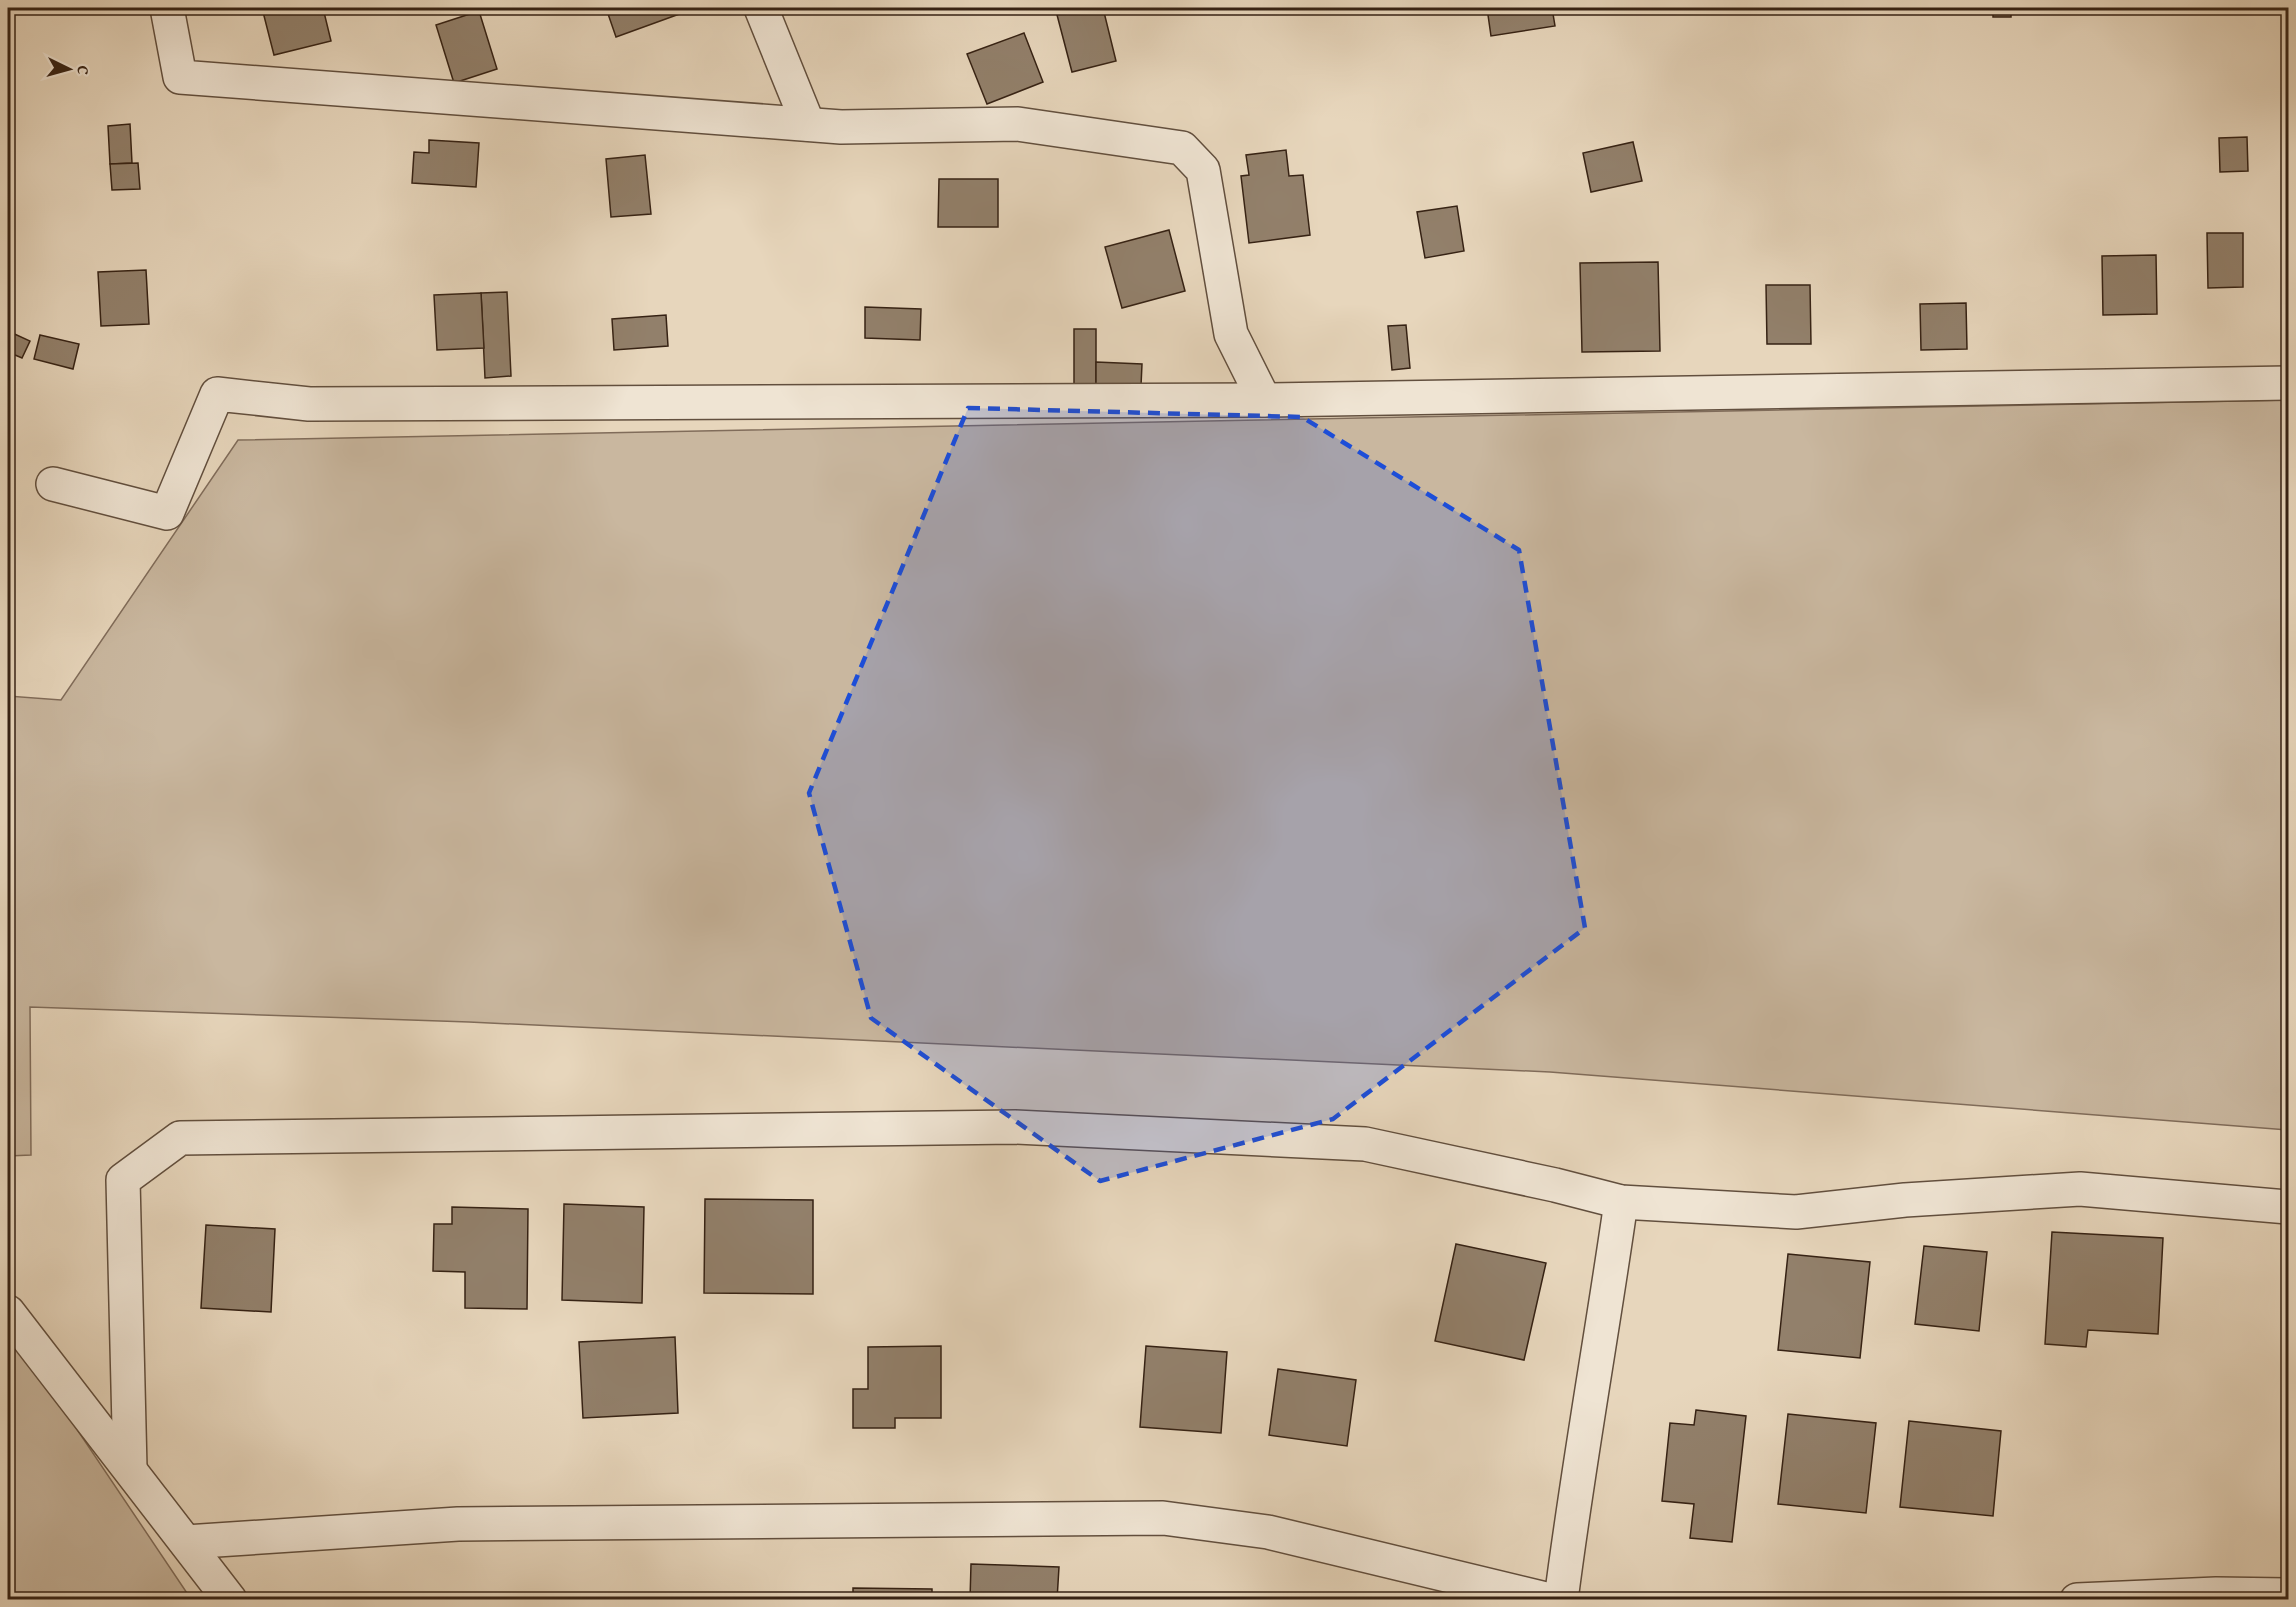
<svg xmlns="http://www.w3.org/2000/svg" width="2296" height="1607" viewBox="0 0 2296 1607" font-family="'Gentium Book Plus',serif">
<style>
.green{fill:#c9b79f;stroke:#806c5a;stroke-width:1.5}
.building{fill:#92806b;stroke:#362214;stroke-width:1.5}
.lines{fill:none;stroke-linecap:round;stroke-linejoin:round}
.minor-casing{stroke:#624f3e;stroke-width:36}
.minor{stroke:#efe4d3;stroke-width:33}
.marked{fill:#1d4ed8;fill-opacity:0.2;stroke:#1d4ed8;stroke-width:4.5;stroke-dasharray:12 8;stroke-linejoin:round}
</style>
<rect width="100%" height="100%" fill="#e7d6bc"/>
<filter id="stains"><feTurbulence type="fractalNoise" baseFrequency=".00333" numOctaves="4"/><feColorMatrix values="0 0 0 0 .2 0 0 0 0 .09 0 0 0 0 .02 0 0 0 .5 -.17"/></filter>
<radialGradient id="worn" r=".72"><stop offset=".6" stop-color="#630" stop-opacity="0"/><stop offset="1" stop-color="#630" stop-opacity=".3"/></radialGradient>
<g class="green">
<path d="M2288 400V1130L1550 1072 469 1022 30 1007 31 1155 8 1156V696L61 700 238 440Z"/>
<path d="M8 1341 31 1361 191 1599H8Z"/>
</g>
<g class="building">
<path d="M262 8H323L331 41 274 55Z"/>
<path d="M606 8H696L616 37Z"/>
<path d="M1070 8H1103L1116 61 1072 72 1056 11Z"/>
<path d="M1487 8H1552L1555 26 1491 36Z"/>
<rect x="1993" y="8" width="18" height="9"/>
<path d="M479 11 497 69 454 83 436 25Z"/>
<path d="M1024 33 1043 82 987 104 967 54Z"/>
<path d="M130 124 132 163 110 164 108 126Z"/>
<path d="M2247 137 2248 171 2220 172 2219 138Z"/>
<path d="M429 140 479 143 476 187 412 183 414 152 429 153Z"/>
<path d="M1633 142 1642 181 1591 192 1583 153Z"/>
<path d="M1286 150 1289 176 1303 175 1310 235 1249 243 1241 176 1249 175 1246 155Z"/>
<path d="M645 155 651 214 611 217 606 159Z"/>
<path d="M138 163 140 189 112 190 110 164Z"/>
<path d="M939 179H998V227H938Z"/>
<path d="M1457 206 1464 251 1425 258 1417 212Z"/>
<path d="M1169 230 1185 291 1122 308 1105 247Z"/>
<path d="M2207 233H2243V287L2208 288Z"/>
<path d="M2156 255 2157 314 2103 315 2102 256Z"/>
<path d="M1658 262 1660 351 1582 352 1580 263Z"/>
<path d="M146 270 149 324 101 326 98 272Z"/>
<path d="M1766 285H1810L1811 344H1767Z"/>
<path d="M507 292 511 376 485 378 481 293Z"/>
<path d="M481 293 484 348 437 350 434 295Z"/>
<path d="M1966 303 1967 349 1921 350 1920 304Z"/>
<path d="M865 307 921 309 920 340 865 338Z"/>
<path d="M666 315 668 346 614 350 612 319Z"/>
<path d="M1406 325 1410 368 1392 370 1388 326Z"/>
<path d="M1074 329H1096V385L1074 384Z"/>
<path d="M8 331 30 341 22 358 8 352Z"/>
<path d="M40 335 79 344 73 369 34 359Z"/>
<path d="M1096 362 1142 364 1141 386 1096 385Z"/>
<path d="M705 1199 813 1200V1294L704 1293Z"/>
<path d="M564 1204 644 1207 642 1303 562 1300Z"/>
<path d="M452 1207 528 1209 527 1309 465 1308V1272L433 1271 434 1224H452Z"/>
<path d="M206 1225 275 1229 271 1312 201 1308Z"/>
<path d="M2052 1232 2163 1238 2158 1334 2088 1330 2086 1347 2045 1344Z"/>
<path d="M1456 1244 1546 1263 1524 1360 1435 1341Z"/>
<path d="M1924 1246 1987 1252 1979 1331 1915 1324Z"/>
<path d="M1788 1254 1870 1262 1860 1358 1778 1350Z"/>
<path d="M675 1337 678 1413 583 1418 579 1342Z"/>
<path d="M941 1346V1418H895V1428H853V1389H868V1347Z"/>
<path d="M1146 1346 1227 1352 1221 1433 1140 1427Z"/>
<path d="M1278 1369 1356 1380 1347 1446 1269 1435Z"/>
<path d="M1696 1410 1746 1416 1732 1542 1690 1538 1694 1504 1662 1501 1670 1423 1694 1425Z"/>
<path d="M1788 1414 1876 1423 1866 1513 1778 1504Z"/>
<path d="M1909 1421 2001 1431 1993 1516 1900 1507Z"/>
<path d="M971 1564 1059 1567 1057 1600H970Z"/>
<path d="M853 1588 932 1589V1600H853Z"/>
</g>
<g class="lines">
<defs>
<g id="minor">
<path d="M167 8 180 77 841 127 1018 124 1182 148 1203 170 1231 334 1264 400"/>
<path d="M761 8 808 124"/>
<path d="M53 484 167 513 217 394 309 404 1264 400 2288 383"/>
<path d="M8 1312 230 1600"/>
<path d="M130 1468 123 1180 180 1138 1015 1127 1365 1144 1555 1185 1621 1202 1796 1212 1905 1200 2080 1189 2288 1207"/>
<path d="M186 1542 458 1524 1163 1518 1268 1532 1550 1600"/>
<path d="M1561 1600C1578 1466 1602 1335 1621 1202"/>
<path d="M2077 1600 2216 1594 2288 1595"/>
</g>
</defs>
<use href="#minor" class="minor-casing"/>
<use href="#minor" class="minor"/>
</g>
<path class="marked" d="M968 408 1302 417 1519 550 1585 928 1333 1119 1100 1181 871 1018 809 793Z"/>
<rect width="2296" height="1607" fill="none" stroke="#e7d6bc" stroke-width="30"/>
<rect x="9" y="9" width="2278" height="1589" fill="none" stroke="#362214" stroke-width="3"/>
<rect x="15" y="15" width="2266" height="1577" fill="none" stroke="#362214" stroke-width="1.5"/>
<g transform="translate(69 69) rotate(95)" stroke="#efe4d3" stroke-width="4.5" paint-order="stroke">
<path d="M0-4.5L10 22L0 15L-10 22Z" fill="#362214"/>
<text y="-9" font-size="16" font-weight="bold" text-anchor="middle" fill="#362214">С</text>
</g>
<rect width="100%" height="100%" filter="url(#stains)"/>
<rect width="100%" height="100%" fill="url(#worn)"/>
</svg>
